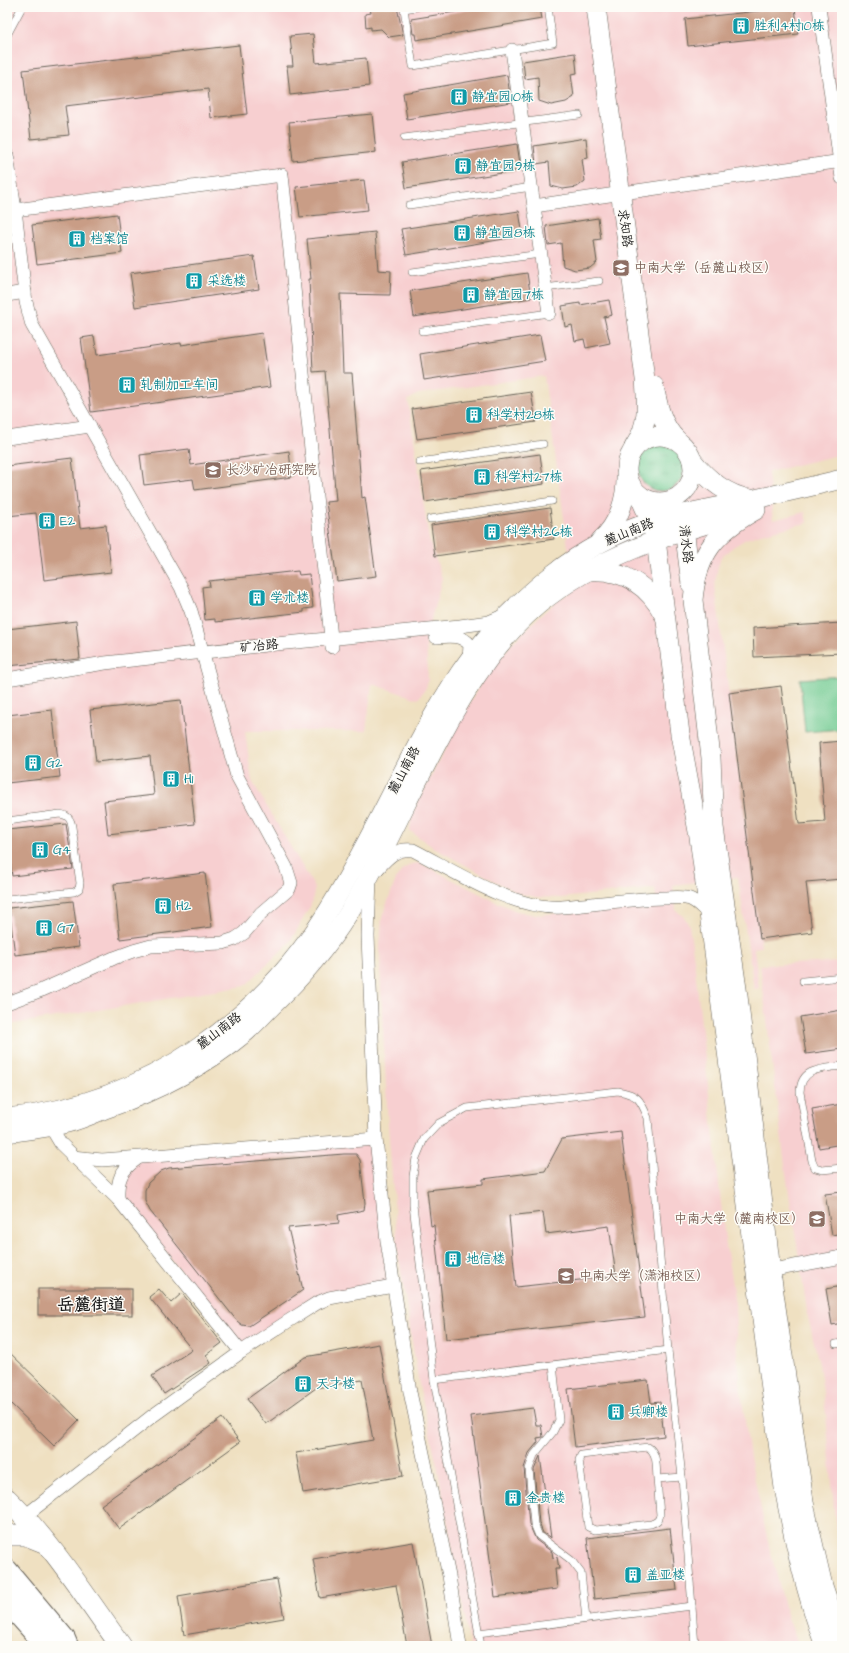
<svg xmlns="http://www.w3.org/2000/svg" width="849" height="1653" viewBox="0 0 849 1653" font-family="'Architects Daughter','LXGW WenKai TC',sans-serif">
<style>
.built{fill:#f7cfd0}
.grass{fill:url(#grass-tufts);stroke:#467356}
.pitch{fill:#71ca91;stroke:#467356}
.building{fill:#c99d86;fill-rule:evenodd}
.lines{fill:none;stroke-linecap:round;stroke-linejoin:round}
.lane-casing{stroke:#666156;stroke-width:8}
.street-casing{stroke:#666156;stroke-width:14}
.secondary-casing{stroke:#666156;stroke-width:20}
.primary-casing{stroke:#666156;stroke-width:22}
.highway-casing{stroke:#666156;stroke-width:24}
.lane{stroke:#fff;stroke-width:7}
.street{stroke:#fff;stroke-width:13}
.secondary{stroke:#fff;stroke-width:19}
.primary{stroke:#fff;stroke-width:21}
.highway{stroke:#fff;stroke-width:22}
.labels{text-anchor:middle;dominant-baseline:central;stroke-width:3;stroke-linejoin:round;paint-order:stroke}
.culture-label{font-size:13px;fill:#0d838f;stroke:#fdfcf7;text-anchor:start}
.street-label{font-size:13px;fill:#1c1c1c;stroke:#fdfcf7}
.education-label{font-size:13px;fill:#785e54;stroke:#fdfcf7;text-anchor:start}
.district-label{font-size:17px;font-weight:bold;fill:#1c1c1c;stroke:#fdfcf7}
</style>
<defs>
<pattern id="grass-tufts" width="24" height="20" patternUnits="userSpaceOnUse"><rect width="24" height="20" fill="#71ca91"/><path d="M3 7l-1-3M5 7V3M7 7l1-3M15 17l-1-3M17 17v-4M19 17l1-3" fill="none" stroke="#61ad7c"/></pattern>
</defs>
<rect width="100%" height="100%" fill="#fdfcf7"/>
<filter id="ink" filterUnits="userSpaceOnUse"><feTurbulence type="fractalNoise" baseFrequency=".025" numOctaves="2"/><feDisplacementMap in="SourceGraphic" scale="8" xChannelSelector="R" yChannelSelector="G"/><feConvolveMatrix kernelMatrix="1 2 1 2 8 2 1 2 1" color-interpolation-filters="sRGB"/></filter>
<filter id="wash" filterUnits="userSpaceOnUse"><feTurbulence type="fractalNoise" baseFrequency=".012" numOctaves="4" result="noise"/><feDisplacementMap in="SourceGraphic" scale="16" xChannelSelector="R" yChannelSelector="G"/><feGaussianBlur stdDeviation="0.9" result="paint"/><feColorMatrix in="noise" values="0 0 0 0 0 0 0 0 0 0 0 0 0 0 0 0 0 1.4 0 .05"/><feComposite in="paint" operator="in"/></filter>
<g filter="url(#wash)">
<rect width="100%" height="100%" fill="#efe0c1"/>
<g class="built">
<path d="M7 7H842V454L768 472 773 520 805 512 807 523 761 534 746 539 733 547 721 557 717 571 715 585 761 947 754 948 759 988 754 989 738 877 673 885 676 910 685 918 689 925 694 959 725 1239 735 1304 737 1353 741 1392 750 1457 769 1546 788 1618 799 1646H470L437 1465 419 1385 398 1253 388 1125 381 989 380 947 382 917 396 879 402 870 411 864 420 863 496 902 517 911 535 915 657 906 655 888 561 898 536 897 517 893 434 848 410 831 411 820 415 807 466 709 486 676 513 642 541 615 557 601 574 590 544 376 418 394 408 400 429 539 442 578 426 639 428 680 426 688 418 699 372 684 366 731H245L252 781 315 888 311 905 290 942 245 986 7 1025Z"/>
<path d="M842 962V1554L835 1520 826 1414 819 1364 808 1317 786 1174 760 965Z"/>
<path d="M376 1139 393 1286 341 1295 241 1352 117 1188 138 1158Z"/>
</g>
<circle class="grass" cx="661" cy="468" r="23"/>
<path class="pitch" d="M842 676V729L805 732 800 679Z"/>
<g id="blocks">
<g class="building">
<path d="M376 7H397L403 35 389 37 381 29 371 30V27L366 28 365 14 371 13 370 8Z"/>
<path d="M486 7H540L542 19 416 40 415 34H413L411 19Z"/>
<path d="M795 7 798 34 688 46 685 19Z"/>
<path d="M313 34 316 63 366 58 369 86 290 95 287 66H293L290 36Z"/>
<path d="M239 45 247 114 211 118 208 89 65 106 69 135 31 139 23 70Z"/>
<path d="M575 53 577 73 571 74 574 97 566 102 551 105 539 101 538 77 525 79 523 61Z"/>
<path d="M507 75 511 102 407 119 403 93Z"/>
<path d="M372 114 376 152 293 161 289 122Z"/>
<path d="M586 138 588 158 582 159 585 181 577 187 563 189 551 186 549 162 536 164 534 146Z"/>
<path d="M517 144 521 170 406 188 402 162Z"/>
<path d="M364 180 368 210 300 217 296 187Z"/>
<path d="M519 211 523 236 406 255 401 229Z"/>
<path d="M117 214 122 253 37 264 32 225Z"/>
<path d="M598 218 601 239 594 240 597 262 590 268 575 270 563 266 561 243 548 245 546 226Z"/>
<path d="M375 232 378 270 391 271 390 295 340 294 343 373H352L362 498 365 497 376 576 337 581 326 502 336 501 325 371 313 372 309 279H311L307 239Z"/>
<path d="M254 256 259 289 135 307 130 273Z"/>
<path d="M527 273 531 298 414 317 410 291Z"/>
<path d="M609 300 612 315 604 317 610 343 586 348 584 339 575 341 572 325 565 327 562 306 580 303V305Z"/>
<path d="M262 333 270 387 91 412 81 338 94 336 97 355 181 343V345Z"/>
<path d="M540 335 545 361 424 380 420 354Z"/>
<path d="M531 392 536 422 417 439 412 409Z"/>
<path d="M189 449 191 465 289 451 292 477 195 490 193 479 144 485 140 455Z"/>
<path d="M540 454 544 484 425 502 421 471Z"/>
<path d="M72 458 80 528 106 525 111 572 44 580 36 513 7 516V466Z"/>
<path d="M550 508 554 539 435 556 431 525Z"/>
<path d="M298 571 299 575 309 574 313 608 304 609V612L215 622V619L205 620 202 587 210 586 209 581Z"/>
<path d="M76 621 80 659 7 666V629Z"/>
<path d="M842 623V653L754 657 753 628Z"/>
<path d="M781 686 799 824 825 822 819 743 842 741V879L806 882 812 932 760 939 729 693Z"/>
<path d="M181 700 195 824 108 834 104 801 154 795 150 756 96 762 90 710Z"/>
<path d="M52 710 60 777 7 783V715Z"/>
<path d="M66 824 73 869 12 876 7 830Z"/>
<path d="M205 873 212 927 120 939 114 884Z"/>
<path d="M73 901 79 947 15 955 9 908Z"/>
<path d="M842 1010V1049L806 1054 800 1017Z"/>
<path d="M842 1104V1144L819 1148 812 1109Z"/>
<path d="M621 1132 645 1317 446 1339 434 1225 431 1226 427 1190 483 1184V1179L545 1171 562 1139ZM543 1212 546 1234 609 1226 616 1276 516 1287 509 1216Z"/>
<path d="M344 1154H356L360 1160 365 1203 364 1210 338 1215 339 1223 288 1228 303 1290 249 1326 242 1325 237 1321 150 1211 145 1201V1190L148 1183 161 1171 169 1168Z"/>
<path d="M842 1192V1233L832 1235 825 1194Z"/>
<path d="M842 1286V1323L832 1325 826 1289Z"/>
<rect x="38" y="1289" width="94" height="26"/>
<path d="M159 1289 171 1303 182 1293 222 1343 206 1355 211 1363 164 1394 152 1376 192 1350 149 1297Z"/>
<path d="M379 1344 403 1476 303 1493 296 1453 373 1440 362 1380 316 1388 266 1424 247 1399 305 1357Z"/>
<path d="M7 1350 79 1420 54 1446 7 1400Z"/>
<path d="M648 1380 651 1403 660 1402 664 1436 575 1447 568 1389Z"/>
<path d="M533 1408 536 1425H541L543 1437 537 1438 538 1442 529 1453 524 1468 529 1524 536 1540 552 1552 553 1558 557 1557 559 1569H555L557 1589 495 1597 471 1416Z"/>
<path d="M222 1418 240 1442 119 1529 101 1505Z"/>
<path d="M540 1456 551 1538 543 1533 539 1523 534 1470Z"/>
<path d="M670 1528 677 1590 594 1599 587 1538Z"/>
<path d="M413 1542 432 1646H407L396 1585 320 1598 313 1559Z"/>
<path d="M277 1579 284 1618 184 1635 178 1596Z"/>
</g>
</g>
</g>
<g filter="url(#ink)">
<use href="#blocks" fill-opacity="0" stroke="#666156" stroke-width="1"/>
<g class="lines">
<defs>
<g id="lane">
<path d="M416 7 404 9 413 66 553 43 548 7"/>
<path d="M7 35 22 7"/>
<path d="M404 138 579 115"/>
<path d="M409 205 532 187"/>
<path d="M412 272 540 254"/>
<path d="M545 288 599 281"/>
<path d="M422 331 549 313"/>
<path d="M419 462 543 444"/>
<path d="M430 519 552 501"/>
<path d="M7 821 60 814C68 815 71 819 72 827L80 883 79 889 74 892 7 899"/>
<path d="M803 981 842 977"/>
<path d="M842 1066C823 1069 801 1067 800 1092L812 1161 815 1168 822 1170 842 1168"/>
<path d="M836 1344 842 1343"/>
<path d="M553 1365 559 1420 553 1432 534 1455 529 1469 534 1524 539 1536 571 1560 581 1573 586 1619"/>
<path d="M434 1380 668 1350"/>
<path d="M657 1479 660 1515C659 1520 657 1522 651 1524L595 1530 588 1527 579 1460 581 1455 648 1447C658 1453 656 1469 657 1479L682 1477"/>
<path d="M478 1633 692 1606"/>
<path d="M481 1646 434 1380 413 1205V1176L416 1158 424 1139 439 1123 467 1108 618 1091C639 1095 640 1099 648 1118L668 1350 682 1477 695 1646"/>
</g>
<g id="street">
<path d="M819 7 842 178"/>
<path d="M512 50 549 313"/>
<path d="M7 155 15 210 26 302 32 325 181 587 191 611 237 776 286 867 291 883 289 889 261 913 244 933 235 939 223 943 151 946 133 951 114 958 42 990 7 1003"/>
<path d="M534 206 842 161"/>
<path d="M15 210 282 175 332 647"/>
<path d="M7 295 25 292"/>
<path d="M7 438 90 426"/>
<path d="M436 637C449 636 461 634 470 645L469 660"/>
<path d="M7 679 105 663 276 644 460 626 489 622 503 616"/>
<path d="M52 1120 55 1134 61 1144 118 1199 241 1352"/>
<path d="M72 1157 102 1160 376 1139"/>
<path d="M118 1199C117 1179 121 1170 138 1158"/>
<path d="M763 1272 842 1257"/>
<path d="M25 1516 151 1417 241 1352 287 1322 317 1303 329 1298 393 1286"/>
<path d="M460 1646 449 1576 410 1392 387 1241 376 1139 368 936 370 877C384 863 392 847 413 850 456 872 513 910 562 907 596 904 629 899 663 898 672 898 682 896 690 899 698 902 703 909 709 914"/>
</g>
<g id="secondary">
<path d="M596 7 645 379C647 404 649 425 634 447"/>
<path d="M654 386C658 406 662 426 677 440"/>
<circle cx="660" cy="469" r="33"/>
<path d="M692 460C707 479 725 495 750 499"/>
<path d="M639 495 651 522 656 540 680 734 699 837 784 1488C794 1542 806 1595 825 1646"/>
<path d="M756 510C716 532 697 554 693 600L711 758 714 827 738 996 772 1279 799 1467 805 1508 823 1586 842 1642"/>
<path d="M683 520 691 584"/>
<path d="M600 541C619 524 627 498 626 473"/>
<path d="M589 571C623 569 648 585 664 615"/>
<path d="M7 1118C150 1103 266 1018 337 896 381 822 413 742 461 671 486 634 519 601 553 574 581 552 617 532 651 522 685 512 720 507 755 499 784 493 813 486 842 479"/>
<path d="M7 1133C27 1130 47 1128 67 1123 80 1120 93 1114 105 1109 155 1092 205 1066 246 1032 255 1024 263 1015 271 1007 300 979 327 948 348 914 370 878 389 839 407 802 442 733 478 656 538 605 596 557 668 534 739 515"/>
</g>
<g id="primary">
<path d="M7 1499C51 1542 85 1596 121 1646"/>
<path d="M7 1535H26L46 1543"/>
</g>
<g id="highway">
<path d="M7 1571 64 1639 67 1646"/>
<path d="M7 1601 47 1646"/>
</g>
</defs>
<use href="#lane" class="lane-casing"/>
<use href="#street" class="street-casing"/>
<use href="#secondary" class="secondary-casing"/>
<use href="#primary" class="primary-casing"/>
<use href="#highway" class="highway-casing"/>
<use href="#lane" class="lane"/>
<use href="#street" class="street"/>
<use href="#secondary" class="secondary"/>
<use href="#primary" class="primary"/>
<use href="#highway" class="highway"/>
</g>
</g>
<defs>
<symbol id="building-square" viewBox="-11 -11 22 22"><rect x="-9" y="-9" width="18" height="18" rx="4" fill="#0f9aa8" stroke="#fdfcf7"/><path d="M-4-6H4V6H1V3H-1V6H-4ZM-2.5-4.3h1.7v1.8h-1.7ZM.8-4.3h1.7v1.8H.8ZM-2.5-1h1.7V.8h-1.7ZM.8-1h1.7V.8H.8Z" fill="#fff"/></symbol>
<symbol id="university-square" viewBox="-11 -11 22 22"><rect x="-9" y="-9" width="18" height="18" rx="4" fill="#8d6e63" stroke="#fdfcf7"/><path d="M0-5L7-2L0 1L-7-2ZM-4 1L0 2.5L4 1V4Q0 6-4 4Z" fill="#fff"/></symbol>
</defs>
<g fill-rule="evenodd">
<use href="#building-square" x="731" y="16" width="20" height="20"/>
<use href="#building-square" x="449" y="87" width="20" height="20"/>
<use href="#building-square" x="453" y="156" width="20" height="20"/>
<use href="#building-square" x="452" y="223" width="20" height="20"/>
<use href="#building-square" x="67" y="229" width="20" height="20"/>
<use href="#university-square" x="611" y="258" width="20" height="20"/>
<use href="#building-square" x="184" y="271" width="20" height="20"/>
<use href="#building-square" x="461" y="285" width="20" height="20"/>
<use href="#building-square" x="117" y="375" width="20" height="20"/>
<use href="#building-square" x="464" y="405" width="20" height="20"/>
<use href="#university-square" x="203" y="460" width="20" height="20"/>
<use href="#building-square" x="472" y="467" width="20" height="20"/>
<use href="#building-square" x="37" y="511" width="20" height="20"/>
<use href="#building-square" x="482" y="522" width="20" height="20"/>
<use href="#building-square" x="247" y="588" width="20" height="20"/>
<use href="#building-square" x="23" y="753" width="20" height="20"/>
<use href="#building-square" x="161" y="769" width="20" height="20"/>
<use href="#building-square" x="30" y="840" width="20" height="20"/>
<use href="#building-square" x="153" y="896" width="20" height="20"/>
<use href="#building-square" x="34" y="918" width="20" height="20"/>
<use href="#university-square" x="807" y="1209" width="20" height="20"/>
<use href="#building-square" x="443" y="1249" width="20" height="20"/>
<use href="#university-square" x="556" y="1266" width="20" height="20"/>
<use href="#building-square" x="293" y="1374" width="20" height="20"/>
<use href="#building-square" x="606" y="1402" width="20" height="20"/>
<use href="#building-square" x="503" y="1488" width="20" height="20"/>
<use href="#building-square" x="623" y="1565" width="20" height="20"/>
</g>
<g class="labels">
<g class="culture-label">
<text x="754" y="26">胜利4村10栋</text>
<text x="472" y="97">静宜园10栋</text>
<text x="476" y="166">静宜园9栋</text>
<text x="475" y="233">静宜园8栋</text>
<text x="90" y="239">档案馆</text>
<text x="207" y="281">采选楼</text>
<text x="484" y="295">静宜园7栋</text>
<text x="140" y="385">轧制加工车间</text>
<text x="487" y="415">科学村28栋</text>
<text x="495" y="477">科学村27栋</text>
<text x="60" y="521">E2</text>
<text x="505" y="532">科学村26栋</text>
<text x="270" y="598">学术楼</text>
<text x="46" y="763">G2</text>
<text x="184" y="779">H1</text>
<text x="53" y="850">G4</text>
<text x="176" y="906">H2</text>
<text x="57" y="928">G7</text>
<text x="466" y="1259">地信楼</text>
<text x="316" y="1384">天才楼</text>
<text x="629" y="1412">兵卿楼</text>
<text x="526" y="1498">金贵楼</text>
<text x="646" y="1575">盖亚楼</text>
</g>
<g class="street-label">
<text transform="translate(625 228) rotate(82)">求知路</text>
<text transform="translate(629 532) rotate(-22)">麓山南路</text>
<text transform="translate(686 544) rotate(83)">清水路</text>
<text transform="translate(259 646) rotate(-6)">矿冶路</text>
<text transform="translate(404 770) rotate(-62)">麓山南路</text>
<text transform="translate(219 1031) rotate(-37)">麓山南路</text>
</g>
<g class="education-label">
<text x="634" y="268">中南大学（岳麓山校区）</text>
<text x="226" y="470">长沙矿冶研究院</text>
<text x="804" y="1219" text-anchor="end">中南大学（麓南校区）</text>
<text x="579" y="1276">中南大学（潇湘校区）</text>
</g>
<g class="district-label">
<text x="91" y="1305">岳麓街道</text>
</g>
</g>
<rect width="849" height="1653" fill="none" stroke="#fdfcf7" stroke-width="24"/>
</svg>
